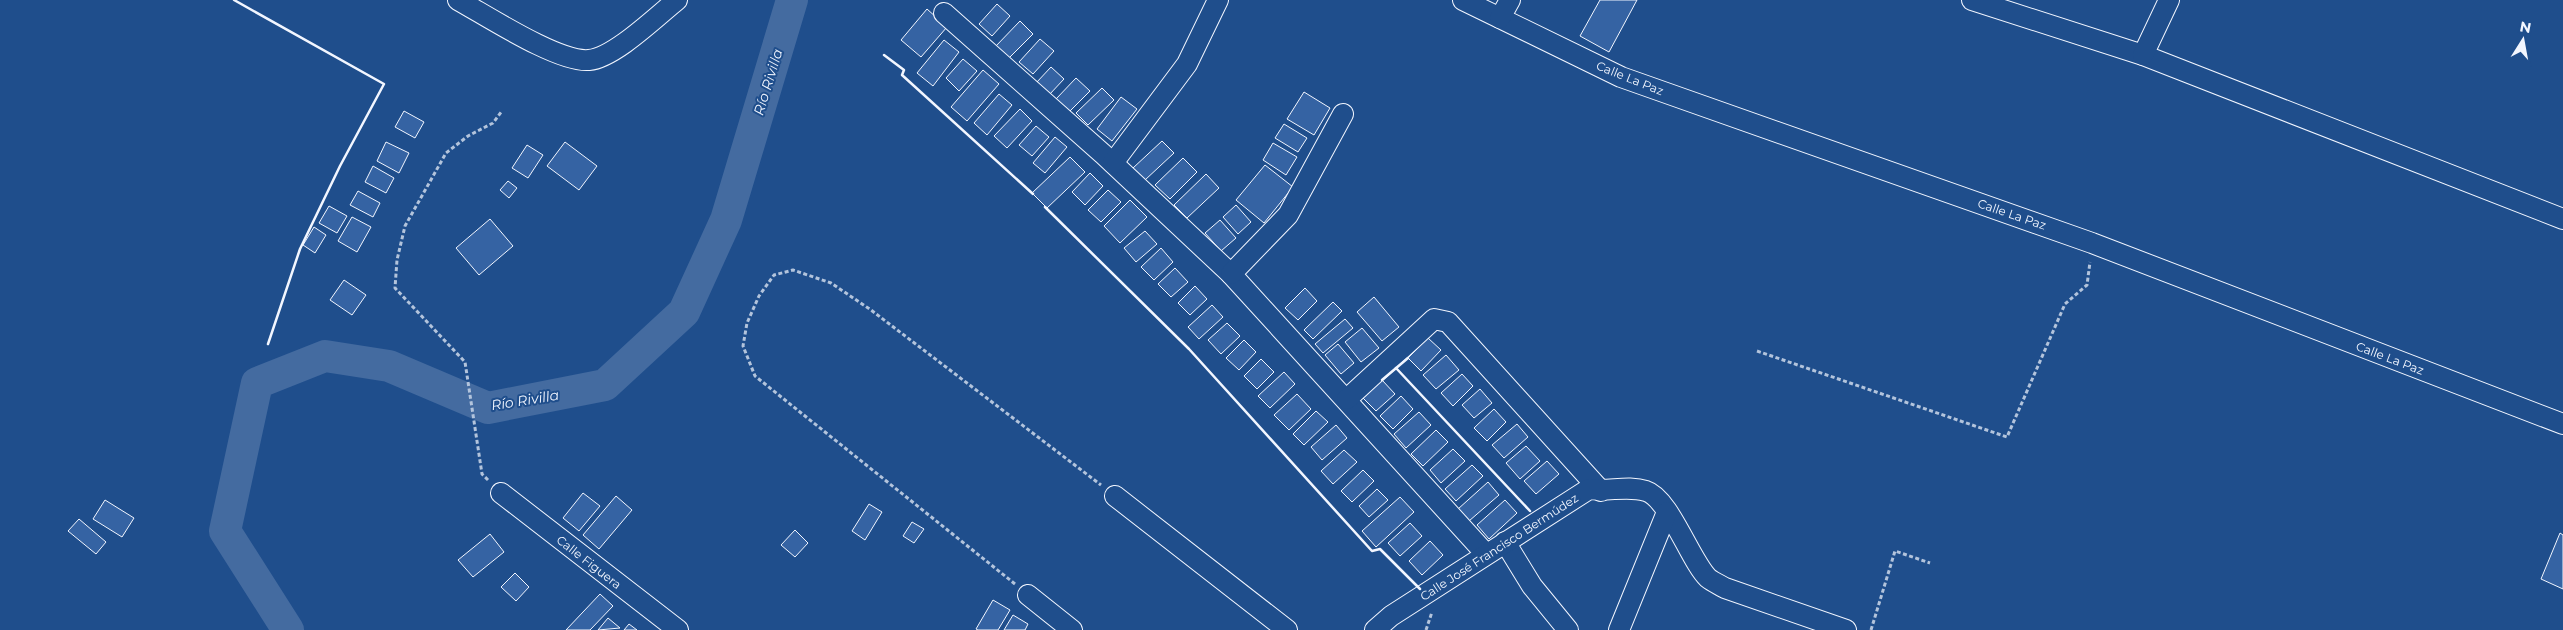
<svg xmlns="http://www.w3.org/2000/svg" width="2563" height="630" viewBox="0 0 2563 630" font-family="Montserrat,sans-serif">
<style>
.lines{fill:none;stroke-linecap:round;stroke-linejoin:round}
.river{stroke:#446ba0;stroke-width:32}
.building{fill:#3563a3;stroke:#f2f6ff}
.minor-casing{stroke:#f2f6ff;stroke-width:22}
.path{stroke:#b3c4dc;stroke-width:3;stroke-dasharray:4 2.5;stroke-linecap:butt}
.minor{stroke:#1f4e8c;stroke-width:20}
.wall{stroke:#f2f6ff;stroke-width:2.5}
.labels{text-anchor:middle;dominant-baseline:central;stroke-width:4;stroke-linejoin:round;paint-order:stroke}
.street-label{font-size:12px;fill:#f2f6ff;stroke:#1f4e8c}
.water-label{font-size:14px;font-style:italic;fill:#f2f6ff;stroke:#1f4e8c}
</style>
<rect width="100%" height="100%" fill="#1f4e8c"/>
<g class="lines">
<path class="river" d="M288 630 225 531 257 383 325 356 389 366 488 408 605 385 684 312 726 220 792 0"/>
</g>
<g class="building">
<path d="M1600 0H1637L1609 52 1580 36Z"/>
<path d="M997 4 1010 16 992 36 979 24Z"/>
<path d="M927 9 947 27 921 57 901 40Z"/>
<path d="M1020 21 1033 34 1008 59 995 47Z"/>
<path d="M1040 39 1054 51 1033 74 1019 62Z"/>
<path d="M944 40 959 52 933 86 917 73Z"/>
<path d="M963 59 977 71 959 91 946 78Z"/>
<path d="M1051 67 1064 79 1049 95 1036 83Z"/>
<path d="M983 70 999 84 967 121 951 107Z"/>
<path d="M1076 78 1090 91 1069 112 1056 99Z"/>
<path d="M1102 88 1114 100 1088 125 1076 113Z"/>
<path d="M1304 92 1330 108 1314 135 1287 119Z"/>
<path d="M999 94 1012 105 987 135 974 123Z"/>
<path d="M1121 97 1137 109 1112 141 1097 129Z"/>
<path d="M1020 109 1032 121 1007 148 994 136Z"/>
<path d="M404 111 424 122 415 138 395 127Z"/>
<path d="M1284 124 1307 138 1298 152 1275 138Z"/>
<path d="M1036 126 1049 137 1032 156 1019 145Z"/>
<path d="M1055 137 1067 147 1045 173 1033 163Z"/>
<path d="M1162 141 1174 153 1145 180 1133 168Z"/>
<path d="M386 142 409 153 399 173 377 161Z"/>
<path d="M565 142 597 166 579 190 547 166Z"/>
<path d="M1273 143 1297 157 1286 175 1263 160Z"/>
<path d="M527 145 543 155 528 178 512 168Z"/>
<path d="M1070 157 1085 172 1047 208 1032 193Z"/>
<path d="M1183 158 1197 172 1170 199 1155 185Z"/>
<path d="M1265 165 1293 187 1264 223 1236 200Z"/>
<path d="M373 166 394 178 386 193 365 182Z"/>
<path d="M1090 173 1103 186 1085 205 1072 192Z"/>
<path d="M1206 174 1219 188 1187 218 1174 205Z"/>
<path d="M508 181 517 188 509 198 500 190Z"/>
<path d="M1108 190 1121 202 1101 222 1088 210Z"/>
<path d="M358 191 380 203 373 217 350 205Z"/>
<path d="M1130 200 1147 217 1120 243 1104 226Z"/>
<path d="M1236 205 1251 222 1238 234 1223 217Z"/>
<path d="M329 206 347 216 337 233 319 223Z"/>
<path d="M352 217 371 227 357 252 338 241Z"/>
<path d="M490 219 513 246 479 275 456 248Z"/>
<path d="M1220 220 1236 238 1221 251 1205 233Z"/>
<path d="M314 227 326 235 315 253 303 245Z"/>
<path d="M1145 231 1157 244 1136 262 1124 248Z"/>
<path d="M1161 248 1173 262 1154 280 1141 267Z"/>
<path d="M1175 268 1188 282 1171 297 1158 284Z"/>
<path d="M344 280 366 295 352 315 330 300Z"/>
<path d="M1195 286 1207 299 1190 315 1178 303Z"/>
<path d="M1305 288 1317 301 1298 320 1285 308Z"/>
<path d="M1374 297 1399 327 1382 341 1357 312Z"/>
<path d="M1333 302 1342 311 1313 339 1304 330Z"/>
<path d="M1212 305 1223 317 1199 339 1188 327Z"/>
<path d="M1345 319 1353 328 1323 353 1315 344Z"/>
<path d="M1227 323 1240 336 1221 354 1208 340Z"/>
<path d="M1362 328 1379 348 1361 362 1345 342Z"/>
<path d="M1428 338 1441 350 1421 371 1408 358Z"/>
<path d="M1244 340 1256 352 1239 370 1226 358Z"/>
<path d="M1338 344 1354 363 1341 374 1325 355Z"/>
<path d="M1446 355 1459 370 1436 389 1423 375Z"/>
<path d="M1261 359 1274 372 1257 389 1244 376Z"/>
<path d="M1284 372 1295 384 1270 408 1258 396Z"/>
<path d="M1462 374 1473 386 1453 406 1441 393Z"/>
<path d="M1382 380 1395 394 1376 411 1363 398Z"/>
<path d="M1480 389 1492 403 1474 418 1462 405Z"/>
<path d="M1297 394 1311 409 1289 430 1274 415Z"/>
<path d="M1401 396 1413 409 1393 429 1380 416Z"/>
<path d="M1494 409 1506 422 1487 441 1474 428Z"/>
<path d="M1316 411 1328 422 1304 445 1293 434Z"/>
<path d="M1419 412 1431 425 1406 448 1394 434Z"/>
<path d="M1517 424 1528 437 1504 458 1492 445Z"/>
<path d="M1336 425 1347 438 1322 460 1311 447Z"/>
<path d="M1436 430 1448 442 1423 466 1411 454Z"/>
<path d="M1526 446 1540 461 1520 479 1506 463Z"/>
<path d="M1453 449 1465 461 1441 483 1430 470Z"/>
<path d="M1344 450 1357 462 1333 484 1321 471Z"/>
<path d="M1547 461 1559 474 1536 494 1524 481Z"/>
<path d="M1472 465 1483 476 1456 501 1445 489Z"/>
<path d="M1363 470 1374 481 1352 502 1341 491Z"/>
<path d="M1488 482 1499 495 1469 521 1458 509Z"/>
<path d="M1377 489 1388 500 1369 517 1359 506Z"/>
<path d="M583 493 600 506 579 531 563 518Z"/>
<path d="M616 496 632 510 599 549 583 535Z"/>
<path d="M1400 497 1414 512 1376 547 1362 531Z"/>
<path d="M105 500 134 518 122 537 93 519Z"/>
<path d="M1505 500 1517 513 1489 539 1477 525Z"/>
<path d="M869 504 882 512 865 540 852 531Z"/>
<path d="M79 519 106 542 96 554 68 531Z"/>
<path d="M912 522 924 529 914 543 903 536Z"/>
<path d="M1410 523 1422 536 1400 556 1388 543Z"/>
<path d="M795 530 808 543 795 557 781 545Z"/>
<path d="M2560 533 2563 535V589L2541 579Z"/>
<path d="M490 534 504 552 473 577 458 560Z"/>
<path d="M1430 541 1443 555 1422 575 1409 561Z"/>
<path d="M515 573 529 587 516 601 501 587Z"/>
<path d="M600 594 613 606 590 630H566Z"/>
<path d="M993 600 1010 610 998 630H978L976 629Z"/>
<path d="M1013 615 1028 624 1025 630H1004Z"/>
<path d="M608 618 620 628 598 630Z"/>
<path d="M629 624 637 630H624Z"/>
</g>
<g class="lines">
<defs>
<g id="minor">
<path d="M458 0C487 16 559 63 589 60 614 58 657 16 677 0"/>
<path d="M1463 0 1621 77 2092 243 2563 424"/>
<path d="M1972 0 2143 55 2563 219"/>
<path d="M944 13 1103 154 1231 274 1486 554"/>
<path d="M1500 18 1510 0"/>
<path d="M2143 55 2169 0"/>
<path d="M1113 163 1187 64 1218 0"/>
<path d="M1231 274 1288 215 1343 114"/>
<path d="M1347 399 1434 319 1448 322 1601 491"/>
<path d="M501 493 678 630"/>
<path d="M1115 496 1287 630"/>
<path d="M1505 542 1532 586 1568 630"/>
<path d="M1028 595 1072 630"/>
<path d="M1375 630 1391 616 1589 489C1608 492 1628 485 1646 491 1669 498 1691 562 1708 578 1713 582 1720 585 1725 588L1846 630"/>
<path d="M1619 630 1667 512"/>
</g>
</defs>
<use href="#minor" class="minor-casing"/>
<g class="path">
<path d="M1757 351 2007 437 2065 304 2087 285 2090 262"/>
<path d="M488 480 482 474 465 362 395 288 397 260 405 226 446 153 468 136 493 123 502 111"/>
<path d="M1015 584 755 376 743 346 747 323 759 296 774 275 793 270 831 283 871 310 1101 485"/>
<path d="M1426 630 1432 612"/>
<path d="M1871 630 1895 551 1930 563"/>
</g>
<use href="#minor" class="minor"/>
<g class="wall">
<path d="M234 0 384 84 340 166 300 249 268 344"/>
<path d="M884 55 904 70 902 75 1033 194"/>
<path d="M1045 207 1189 349 1372 551 1380 549 1420 589"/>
<path d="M1396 368 1530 511"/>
<path d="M1382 380 1408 358"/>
</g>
</g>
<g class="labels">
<g class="street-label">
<text transform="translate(1630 78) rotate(22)">Calle La Paz</text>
<text transform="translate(2012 214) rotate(19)">Calle La Paz</text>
<text transform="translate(2390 358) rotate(21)">Calle La Paz</text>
<text transform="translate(1499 547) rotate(-33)">Calle José Francisco Bermúdez</text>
<text transform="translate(589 562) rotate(38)">Calle Figuera</text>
</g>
<g class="water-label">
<text transform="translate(768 82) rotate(-73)">Río Rivilla</text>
<text transform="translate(525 400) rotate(-9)">Río Rivilla</text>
</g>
</g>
<g transform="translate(2523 40) rotate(11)" stroke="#1f4e8c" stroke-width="4" paint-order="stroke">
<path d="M0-4L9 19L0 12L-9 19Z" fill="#f2f6ff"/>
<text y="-8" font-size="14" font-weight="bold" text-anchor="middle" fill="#f2f6ff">N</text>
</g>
</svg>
